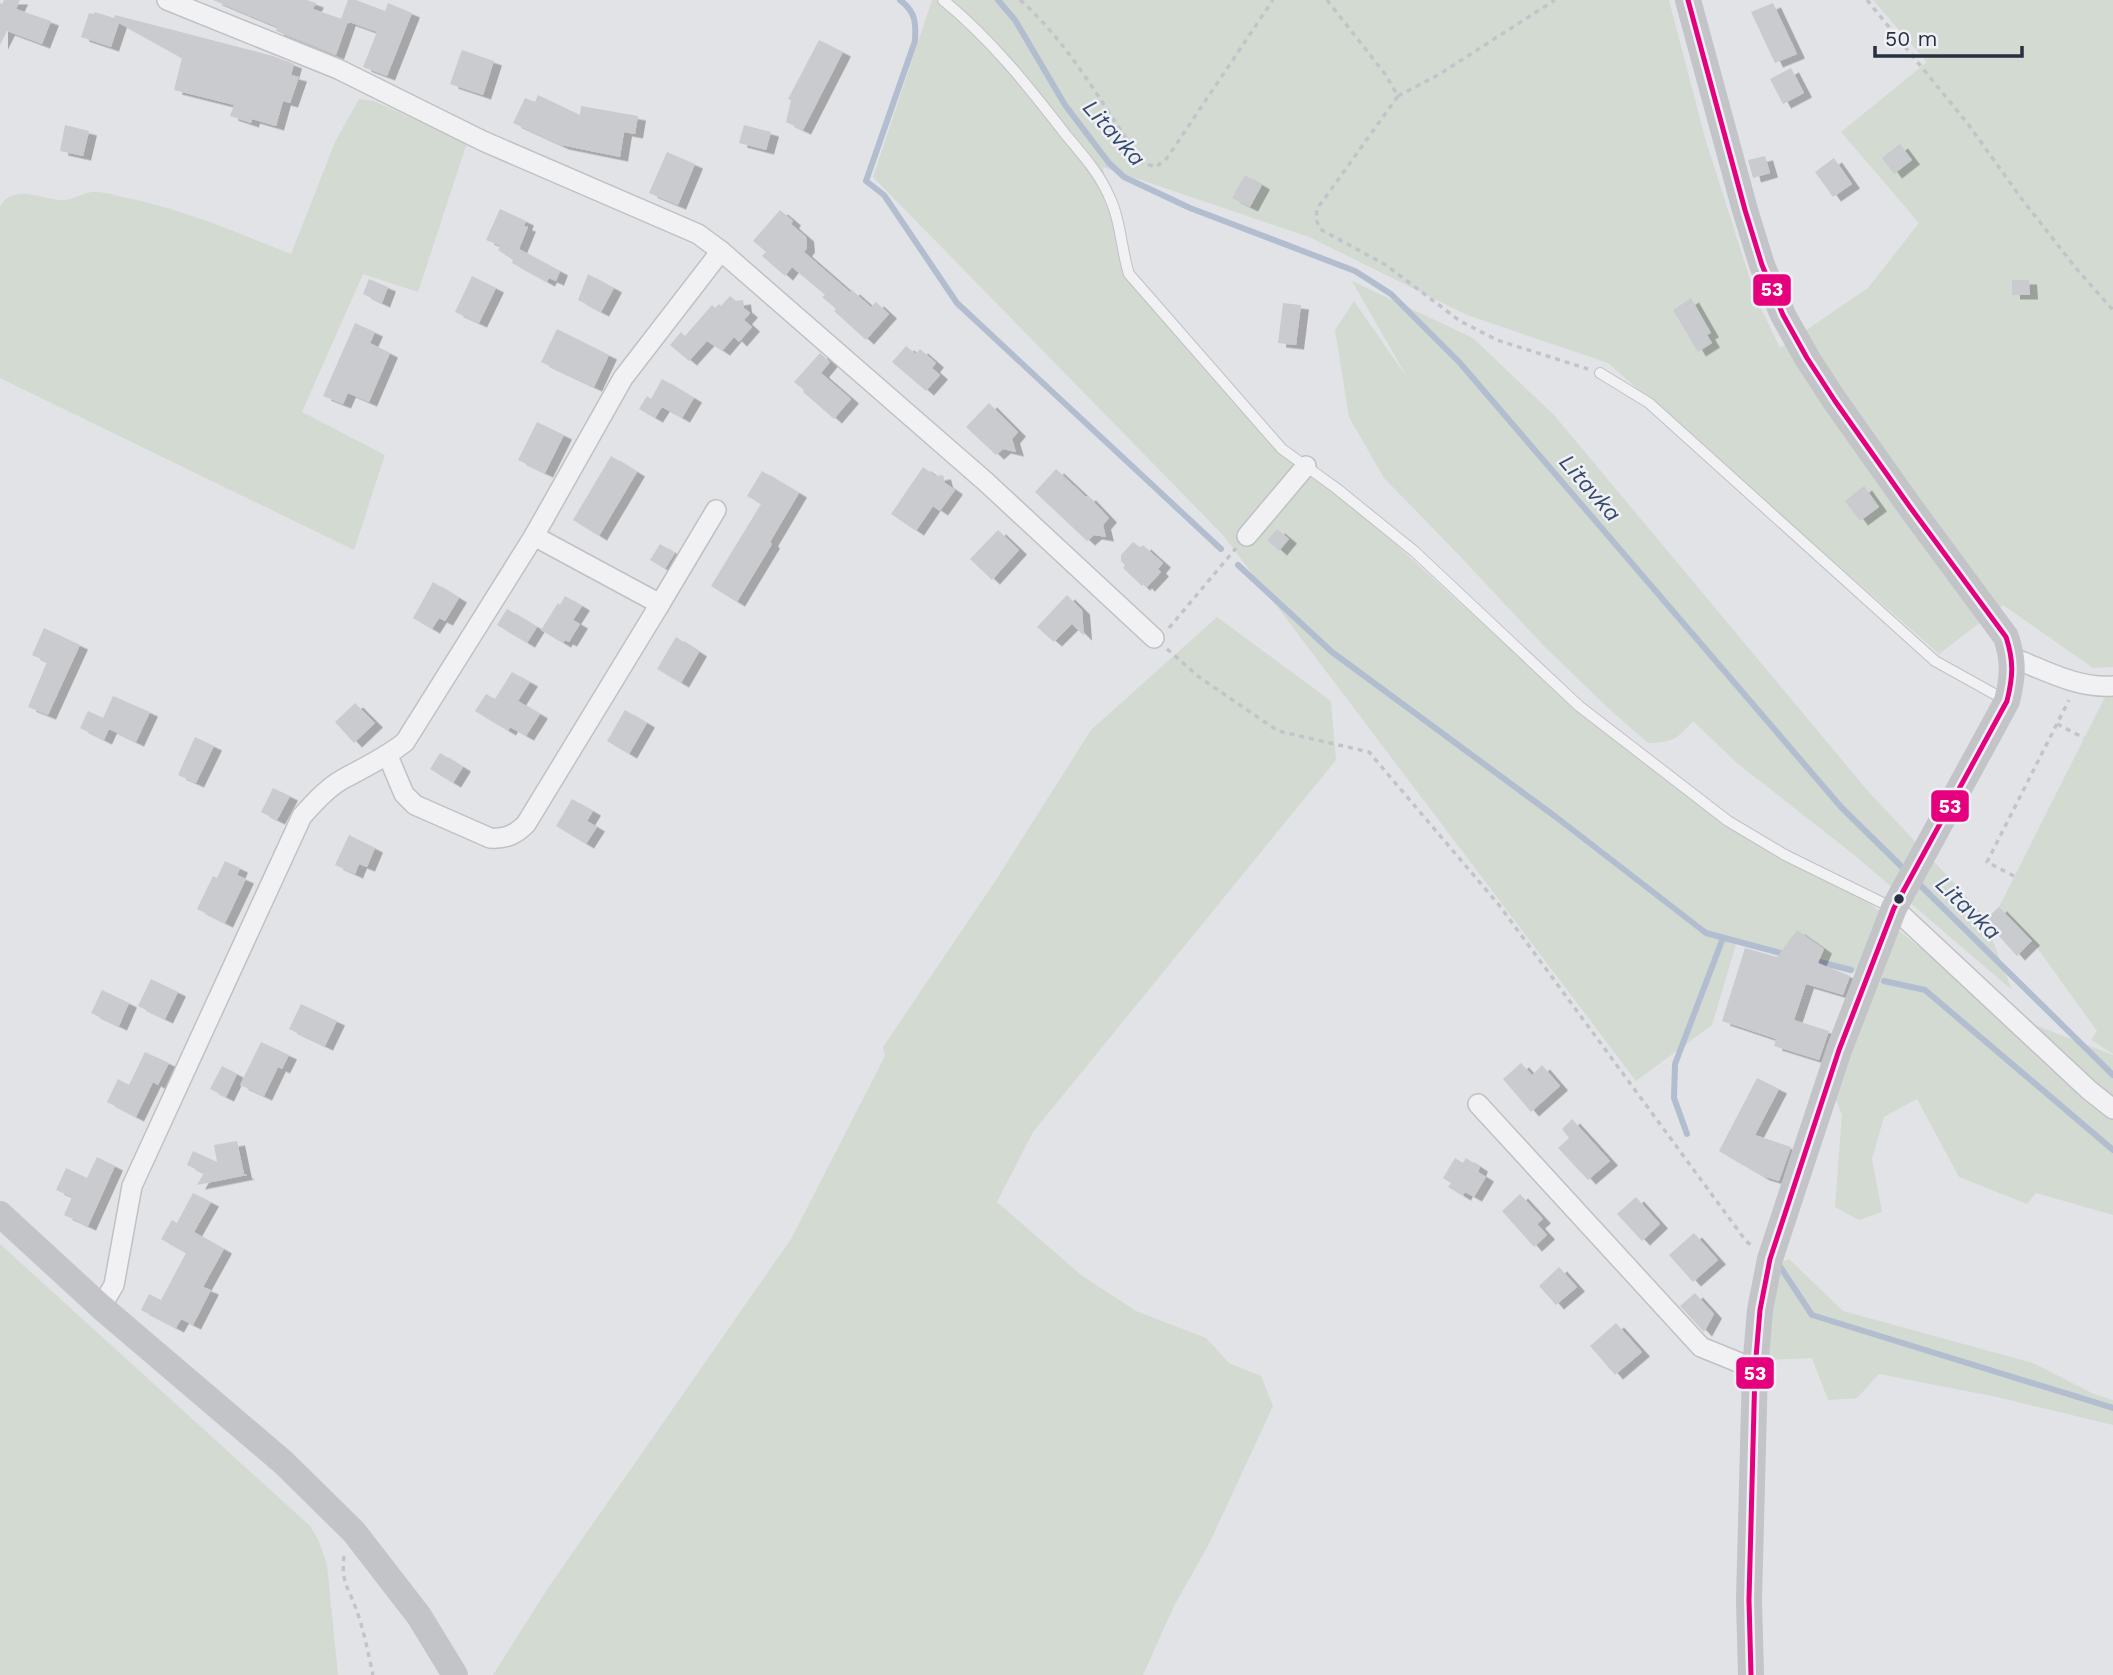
<svg xmlns="http://www.w3.org/2000/svg" width="2113" height="1675" viewBox="0 0 2113 1675" font-family="'Work Sans',sans-serif">
<style>
.green{fill:#d2dad2}
.lines{fill:none;stroke-linecap:round;stroke-linejoin:round}
.stream{stroke:#b2bdd0;stroke-width:6}
.building{fill:#cacbce;filter:url(#shadow)}
.lane-casing{stroke:#c0c1c4;stroke-width:12}
.street-casing{stroke:#c0c1c4;stroke-width:22}
.path{stroke:#c3c4ca;stroke-width:3.5;stroke-dasharray:5 5;stroke-linecap:butt}
.lane{stroke:#f1f1f3;stroke-width:10}
.street{stroke:#f1f1f3;stroke-width:19}
.secondary{stroke:#c2c4c8;stroke-width:26}
.bus-1-casing{stroke:#eff1f6;stroke-width:10}
.bus-1{stroke:#e5007d;stroke-width:5}
.bus-dot{fill:#292f3f;stroke:#eff1f6;stroke-width:2.5}
.labels{text-anchor:middle;dominant-baseline:central;stroke-width:5;stroke-linejoin:round;paint-order:stroke}
.water-label{font-size:23px;font-style:italic;fill:#364a70;stroke:#eff1f6}
.line-badge{stroke:#eff1f6;stroke-width:2.5}
.badge-label{font-size:19px;text-anchor:middle;font-weight:bold;fill:#fff}
</style>
<defs>
<filter id="shadow"><feDropShadow dx="8" dy="4.5" stdDeviation="0" flood-color="#0004"/></filter>
</defs>
<rect width="100%" height="100%" fill="#e2e3e6"/>
<g class="green">
<path d="M932 0H1669L1705 138 1756 298 1780 348 1868 288 1919 223 1841 132 1927 62 1873 0H2113V667L2093 668 2003 605 1939 654 1608 363 1467 315 1309 237 1103 167 1123 272 1280 451 1337 490 1575 709 1738 833 1839 881 1885 915 1864 973 1737 941 1712 1025 1636 1081 1223 535 873 177Z"/>
<path d="M359 99 374 101 467 143 418 292 363 274 302 412 385 455 354 550 0 378V207C14 181 44 202 65 200 75 199 83 192 95 192 104 192 114 195 122 197 180 208 236 232 291 254L335 142Z"/>
<path d="M1352 281 1473 338 1554 415 1867 790 1981 912 1985 920 1999 907 2105 697 2113 695V1054L2091 1040 2097 1031 2033 942 2017 956 1985 921 2012 990 1853 854 1738 764 1693 721C1676 740 1674 742 1648 743L1608 708 1544 646 1456 552 1384 478 1349 417 1335 330 1354 301 1408 379Z"/>
<path d="M1217 617 1331 701 1336 760 1033 1132 997 1202 1081 1275 1136 1311 1206 1338 1229 1363 1261 1376 1273 1406 1209 1544 1174 1606 1143 1675H493L548 1588 791 1239 885 1056 883 1047 996 880 1091 730Z"/>
<path d="M1888 922 1999 1011 2113 1055V1215L2036 1193 2027 1204 1959 1177 1917 1099 1884 1117 1872 1159 1882 1212 1859 1220 1835 1207 1842 1115 1829 1082Z"/>
<path d="M0 1244 310 1526 319 1541 327 1565 338 1675H0Z"/>
<path d="M1789 1259 1843 1311 2033 1363 2094 1394 2113 1400V1425L1997 1397 1879 1374 1857 1398 1828 1400 1812 1358 1763 1360 1759 1271Z"/>
</g>
<g class="lines">
<g class="stream">
<path d="M900 0C916 12 916 23 915 41L866 181 884 195 957 303 1221 549"/>
<path d="M998 0 1015 20 1065 105 1109 163 1124 177 1190 208 1355 271 1391 294 1460 363 1841 807 1907 872"/>
<path d="M1238 565 1332 652 1556 817 1706 933 1788 955"/>
<path d="M1917 882 2113 1075"/>
<path d="M1812 960 1851 970"/>
<path d="M1884 981 1925 990 2113 1150"/>
<path d="M1687 1134 1674 1098 1675 1064 1723 938"/>
<path d="M1779 1265 1812 1315 2113 1408"/>
</g>
</g>
<g class="building">
<path d="M4 0H20L16 9 51 21 42 44 7 31 0 45V3L2 4Z"/>
<path d="M213 0H307L316 3 313 9 348 21 336 55 276 31 277 27Z"/>
<path d="M348 0H356L385 11 388 3 412 13 387 76 363 67 377 32 341 19Z"/>
<path d="M1773 3 1797 54 1775 63 1751 12Z"/>
<path d="M95 12 114 18 115 15 273 56 294 64 291 75 299 77 290 103 283 101 276 126 252 119 251 123 230 116 234 105 174 90 182 58 119 23 111 47 81 37 89 13 94 14Z"/>
<path d="M819 40 843 52 803 130 786 122 791 100 788 99Z"/>
<path d="M462 50 494 61 483 95 450 84Z"/>
<path d="M1791 68 1804 93 1783 104 1770 79Z"/>
<path d="M538 95 580 115 581 106 638 116 635 134 624 132 620 157 561 145 513 123 525 98 535 102Z"/>
<path d="M65 125 89 131 83 156 60 151Z"/>
<path d="M744 125 771 132 766 150 739 143Z"/>
<path d="M1900 144 1912 160 1894 174 1882 158Z"/>
<path d="M667 152 695 164 678 205 649 193Z"/>
<path d="M1765 156 1770 173 1753 178 1748 160Z"/>
<path d="M1834 158 1852 184 1833 197 1815 172Z"/>
<path d="M1245 175 1262 185 1250 207 1232 198Z"/>
<path d="M500 209 526 221 524 226 528 227 519 249 560 271 556 281 549 278 547 282 512 263 513 260 498 250 501 246 486 240Z"/>
<path d="M780 210 793 221 791 224 806 237 807 248 804 252 850 292 852 290 871 307 876 302 889 314 866 340 834 311 836 309 822 297 825 295 792 267 785 276 762 256 766 252 753 241Z"/>
<path d="M588 274 614 288 601 312 578 300Z"/>
<path d="M472 276 496 288 479 323 455 312Z"/>
<path d="M369 279 388 287 382 303 363 294Z"/>
<path d="M2012 280H2029L2030 295H2012Z"/>
<path d="M730 296 736 301 743 300 744 308 750 313 744 320 752 327 739 342 734 337 722 351 707 341 689 361 670 345 681 332 685 336 712 305 715 308 719 304 721 306Z"/>
<path d="M1691 298 1711 333 1707 335 1712 343 1698 352 1673 310Z"/>
<path d="M1283 303 1301 305 1296 345 1278 343Z"/>
<path d="M355 323 375 332 370 343 390 353 369 402 348 393 343 404 323 396Z"/>
<path d="M557 329 609 355 594 387 541 362Z"/>
<path d="M906 346 916 354 920 349 936 363 932 368 940 375 926 391 892 362Z"/>
<path d="M820 353 830 362 821 373 851 399 834 419 803 392 804 390 794 382Z"/>
<path d="M662 379 694 398 682 418 662 407 655 418 639 409 647 396 651 399Z"/>
<path d="M989 403 1018 432 1012 439 1016 452 1003 449 996 455 966 427Z"/>
<path d="M537 422 564 435 545 473 518 460Z"/>
<path d="M611 456 637 472 599 536 573 520Z"/>
<path d="M923 467 936 476 943 475 945 483 955 490 940 511 933 506 916 531 891 514Z"/>
<path d="M1056 469 1086 497 1088 496 1109 518 1103 525 1106 537 1094 535 1087 541 1035 492Z"/>
<path d="M762 471 799 493 770 542 772 544 737 602 711 586 761 504 747 496Z"/>
<path d="M1864 486 1879 507 1860 521 1845 501Z"/>
<path d="M1277 529 1289 539 1279 551 1267 540Z"/>
<path d="M998 530 1019 550 992 580 970 559Z"/>
<path d="M1133 542 1141 548 1143 545 1163 563 1158 569 1161 572 1147 587 1144 584 1142 586 1123 568 1125 565 1121 561V555Z"/>
<path d="M660 544 675 553 665 569 650 560Z"/>
<path d="M433 582 459 598 445 621 439 618 432 629 413 618Z"/>
<path d="M1067 595 1082 610 1084 636 1072 624 1054 642 1037 627Z"/>
<path d="M565 596 582 606 573 620 580 624 569 642 565 640 563 643 541 630 558 603 560 605Z"/>
<path d="M507 609 537 627 527 643 497 625Z"/>
<path d="M44 628 80 645 48 715 28 707 47 662 32 655Z"/>
<path d="M676 637 699 652 681 683 657 669Z"/>
<path d="M512 672 530 682 518 701 540 714 526 736 510 727 508 731 475 711 486 694 495 699Z"/>
<path d="M113 696 150 712 136 742 109 729 104 740 80 728 88 711 103 718Z"/>
<path d="M355 703 375 723 354 743 335 722Z"/>
<path d="M625 710 647 723 629 754 607 741Z"/>
<path d="M195 737 214 746 196 783 178 775Z"/>
<path d="M440 753 463 767 453 783 430 769Z"/>
<path d="M273 788 290 796 277 820 261 812Z"/>
<path d="M572 799 593 811 587 821 597 827 586 844 556 826Z"/>
<path d="M349 835 375 848 367 867 359 864 355 874 335 865Z"/>
<path d="M225 861 240 868 237 875 246 879 225 923 197 909 213 876 217 878Z"/>
<path d="M1999 907 2032 941 2017 956 1985 920Z"/>
<path d="M1797 930 1824 949 1818 963 1850 976 1843 995 1806 984 1794 1020 1829 1031 1819 1060 1774 1046 1776 1039 1722 1021 1745 948 1777 957Z"/>
<path d="M151 979 178 992 165 1019 138 1006Z"/>
<path d="M102 990 129 1003 119 1026 91 1013Z"/>
<path d="M301 1004 337 1021 325 1046 289 1029Z"/>
<path d="M261 1042 289 1055 282 1069 278 1067 264 1096 240 1085Z"/>
<path d="M145 1052 169 1063 158 1085 153 1082 136 1117 107 1102 118 1079 129 1085Z"/>
<path d="M1521 1063 1532 1075 1542 1065 1560 1086 1531 1112 1503 1079Z"/>
<path d="M222 1066 237 1074 226 1097 210 1089Z"/>
<path d="M1757 1078 1779 1089 1755 1135 1791 1147 1779 1181 1762 1176 1719 1151Z"/>
<path d="M1572 1119 1610 1161 1588 1180 1558 1148 1569 1138 1562 1129Z"/>
<path d="M237 1141 244 1174 247 1175 197 1185 204 1173 187 1165 193 1151 217 1162 214 1145Z"/>
<path d="M97 1157 115 1166 88 1226 64 1215 72 1197 56 1190 66 1168 87 1178Z"/>
<path d="M1455 1158 1463 1163 1466 1158 1480 1167 1478 1172 1486 1177 1474 1197 1465 1192 1463 1196 1448 1187 1451 1183 1443 1178Z"/>
<path d="M193 1193 211 1202 194 1232 224 1249 203 1287 211 1290 193 1325 181 1319 176 1328 141 1310 149 1294 161 1300 186 1253 161 1239 172 1220 177 1223Z"/>
<path d="M1520 1194 1543 1219 1537 1224 1547 1235 1534 1247 1502 1211Z"/>
<path d="M1636 1197 1660 1224 1642 1241 1617 1214Z"/>
<path d="M1694 1233 1718 1260 1693 1282 1669 1255Z"/>
<path d="M1559 1267 1577 1287 1556 1305 1539 1286Z"/>
<path d="M1695 1293 1714 1314 1704 1332 1680 1306Z"/>
<path d="M1616 1323 1642 1352 1615 1375 1590 1346Z"/>
</g>
<g class="lines">
<defs>
<g id="lane">
<path d="M943 0C990 38 1029 87 1066 135 1082 154 1099 173 1109 196 1121 221 1121 249 1129 274L1282 449 1336 488 1414 551 1579 706 1728 821 1785 855 1893 908"/>
<path d="M1600 373 1649 403 1935 661 2007 701"/>
</g>
<g id="street">
<path d="M167 0 338 69 483 141 698 234 721 251 986 482 1154 638"/>
<path d="M1247 536 1306 466"/>
<path d="M660 604 716 510"/>
<path d="M2013 658C2045 670 2078 689 2113 686"/>
<path d="M388 756 404 794 415 805 490 838C506 839 515 835 526 824L660 604 534 536"/>
<path d="M1894 908 2089 1090 2113 1109"/>
<path d="M1478 1104 1701 1347 1755 1369"/>
<path d="M101 1307 114 1285 132 1186 302 816C314 803 327 788 343 779 365 767 385 758 405 742L534 536 623 378 721 251"/>
</g>
</defs>
<use href="#lane" class="lane-casing"/>
<use href="#street" class="street-casing"/>
<g class="path">
<path d="M1020 0C1072 46 1103 107 1143 163L1156 167 1167 158 1273 0"/>
<path d="M1327 0 1385 74 1398 96 1317 209 1316 219 1320 229 1386 265 1460 321 1497 340 1588 369"/>
<path d="M1867 0 1968 124 2021 198 2075 267 2113 310"/>
<path d="M1398 96 1438 75 1555 0"/>
<path d="M1169 628 1236 548"/>
<path d="M1167 649 1199 677 1278 731 1369 752 1499 905 1746 1241 1752 1246"/>
<path d="M2057 724 2084 738"/>
<path d="M2014 876 1987 862 2069 700"/>
<path d="M344 1556C341 1583 348 1586 356 1609 364 1630 368 1653 373 1675"/>
</g>
<use href="#lane" class="lane"/>
<use href="#street" class="street"/>
<g class="secondary">
<path d="M1688 0 1745 210 1762 265 1783 315 1807 358 1835 401 1910 507 2006 637C2014 661 2013 677 2007 701L1894 908 1839 1050 1770 1259 1760 1310 1755 1369 1749 1600 1751 1675"/>
<path d="M0 1214 101 1307 284 1463 354 1532 419 1616 455 1675"/>
</g>
<defs>
<path id="bus-1" d="M1688 0 1745 210 1762 265 1783 315 1807 358 1835 401 1910 507 2006 637C2014 661 2013 677 2007 701L1894 908 1839 1050 1770 1259 1760 1310 1755 1369 1749 1600 1751 1675"/>
</defs>
<use href="#bus-1" class="bus-1-casing"/>
<use href="#bus-1" class="bus-1"/>
</g>
<circle class="bus-dot" cx="1899" cy="899" r="6"/>
<g class="labels">
<g class="water-label">
<text transform="translate(1114 133) rotate(48)">Litavka</text>
<text transform="translate(1590 488) rotate(49)">Litavka</text>
<text transform="translate(1968 908) rotate(44)">Litavka</text>
</g>
</g>
<g class="line-badge">
<rect x="1752" y="273" width="40" height="34" rx="7" fill="#e5007d"/>
<rect x="1930" y="789" width="40" height="34" rx="7" fill="#e5007d"/>
<rect x="1735" y="1356" width="40" height="34" rx="7" fill="#e5007d"/>
</g>
<g class="badge-label">
<text x="1772" y="296">53</text>
<text x="1950" y="813">53</text>
<text x="1755" y="1380">53</text>
</g>
<path d="M1875 46v10h147v-10" fill="none" stroke="#292f3f" stroke-width="3.5"/>
<text x="1885" y="46" font-size="21" fill="#292f3f" stroke="#eff1f6" stroke-width="5" paint-order="stroke">50 m</text>
</svg>
